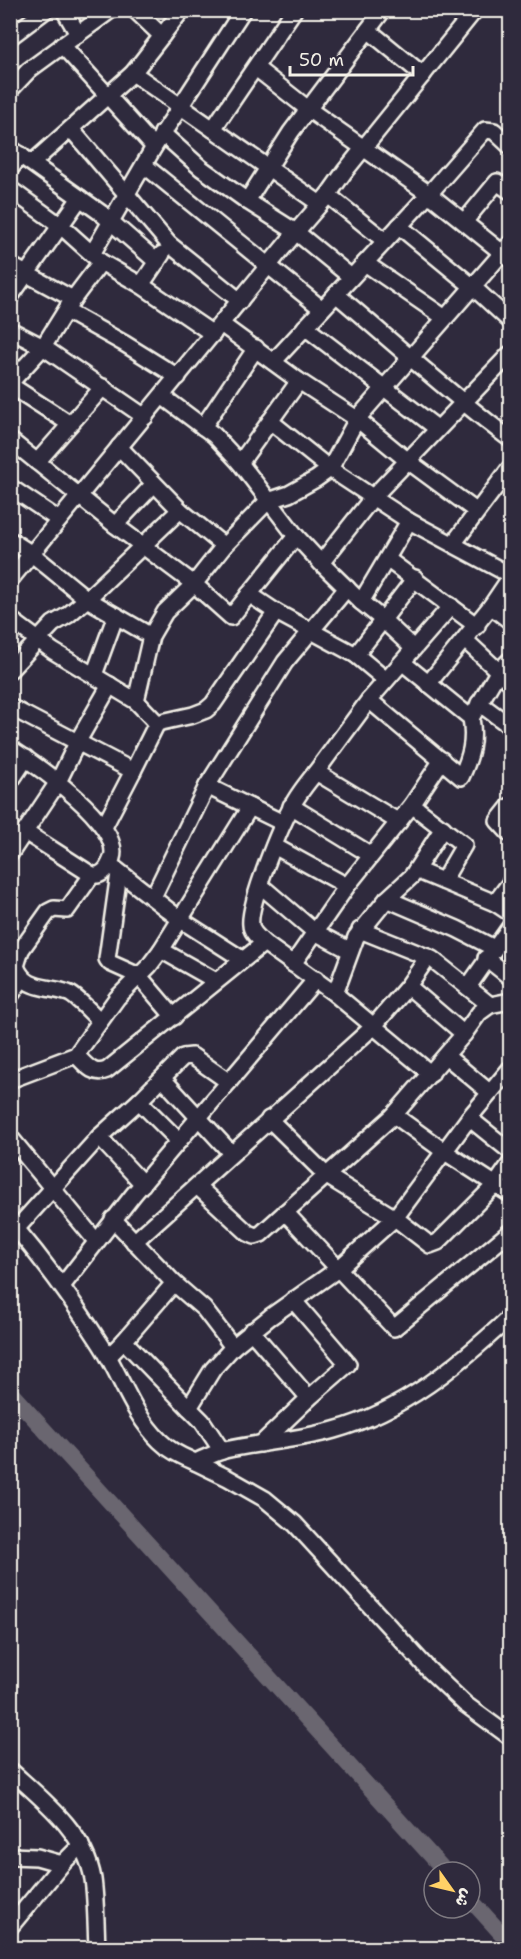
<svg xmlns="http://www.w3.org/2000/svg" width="521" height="1959" viewBox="0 0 521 1959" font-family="'Shantell Sans','Playpen Sans Arabic',sans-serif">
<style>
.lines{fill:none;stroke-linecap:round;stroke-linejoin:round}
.canal{stroke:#6a6670;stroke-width:16}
.street-casing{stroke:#f4f1e8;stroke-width:20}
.street{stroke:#2f2a3d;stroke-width:15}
</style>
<rect width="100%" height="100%" fill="#2f2a3d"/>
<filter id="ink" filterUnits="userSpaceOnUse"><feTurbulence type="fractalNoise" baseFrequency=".0167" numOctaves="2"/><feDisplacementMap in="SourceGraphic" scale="12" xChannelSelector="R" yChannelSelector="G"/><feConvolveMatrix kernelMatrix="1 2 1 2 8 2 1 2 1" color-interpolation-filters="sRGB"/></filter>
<g filter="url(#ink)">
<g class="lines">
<g class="canal">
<path d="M10 1392 446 1872"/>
<path d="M470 1899 510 1943"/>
</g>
<defs>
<g id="street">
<path d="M64 10 78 34"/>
<path d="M135 10 162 36"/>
<path d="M368 30 423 75"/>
<path d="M10 37 46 10"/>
<path d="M62 45 154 147"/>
<path d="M256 68 308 109 429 194 510 259"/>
<path d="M133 73 320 204"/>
<path d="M10 90 29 70 111 10"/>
<path d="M71 129 169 244 240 301"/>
<path d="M213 129 294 10"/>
<path d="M162 133 201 168 247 201 296 232 351 277"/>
<path d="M10 148 101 213 157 262"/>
<path d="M32 163 133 73 182 10"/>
<path d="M144 165 322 309"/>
<path d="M10 169 21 155"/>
<path d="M10 189 61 226 101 262 141 285 213 334"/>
<path d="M328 195 385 241"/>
<path d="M247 201 291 132 383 10"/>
<path d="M464 222 497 182 510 191"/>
<path d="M399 226 473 287 510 321"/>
<path d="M92 254 154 147 243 10"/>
<path d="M365 263 445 318"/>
<path d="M10 265 73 299"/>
<path d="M141 285 162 254"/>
<path d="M336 294C394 343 450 394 510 439"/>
<path d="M10 297 80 198"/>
<path d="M66 311 125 344 178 377"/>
<path d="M221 324 299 381 357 419 408 461 476 511"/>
<path d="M305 327 438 429"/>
<path d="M10 330 43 347 145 417"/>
<path d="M274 361 429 194 485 130 494 131 510 146"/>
<path d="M10 383 43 347 73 299 101 262"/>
<path d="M10 385 70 424"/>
<path d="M162 396 214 435 240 463 296 536 321 563 361 602 382 619 413 648"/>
<path d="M270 421 330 469 409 521 510 575"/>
<path d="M203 427 256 348"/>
<path d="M10 440 115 525 194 584 231 617 296 536"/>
<path d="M119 447 180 510 224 546"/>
<path d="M37 462 103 387"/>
<path d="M240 463 299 381"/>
<path d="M10 487 59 520"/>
<path d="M115 525 154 484"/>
<path d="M10 540 32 554 87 599 151 636"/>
<path d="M453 544 510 468"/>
<path d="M387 559 477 626"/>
<path d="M321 563 373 497 510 354"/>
<path d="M10 580 296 232 328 195 345 171 475 10"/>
<path d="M249 594 276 612 356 655 386 680"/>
<path d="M361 602 409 521"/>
<path d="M491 606 510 578"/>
<path d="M10 619 53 651 136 701 157 723"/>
<path d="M465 640 510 682"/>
<path d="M356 655 415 578"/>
<path d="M402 662 471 718C475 741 471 756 461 777L369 700 451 606"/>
<path d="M10 670 53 624 68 615 87 599 180 510"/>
<path d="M94 675 116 615"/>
<path d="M428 684 491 606 510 621"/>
<path d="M136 701 151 636 165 612 194 584 224 546 268 501 289 494 316 479 330 469 357 419 510 244"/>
<path d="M479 703 510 726"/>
<path d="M10 707 133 771 104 827"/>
<path d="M471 718 498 672 510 660"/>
<path d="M157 723 193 715 206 710 213 704 276 612"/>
<path d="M10 748C36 765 123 824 112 858 109 866 106 872 98 875H92L25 832"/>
<path d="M133 771 157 723"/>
<path d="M316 772 369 700"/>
<path d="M10 782 26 758"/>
<path d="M207 786 283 823"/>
<path d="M412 805 464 845 443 881"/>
<path d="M291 806 371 855"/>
<path d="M510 806 498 821 510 834"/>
<path d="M274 846 347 886"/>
<path d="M10 854 58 782 78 741 110 685"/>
<path d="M113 867 181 920 242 959"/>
<path d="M416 870 495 903 510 913"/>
<path d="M119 873 107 959 110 963 139 976 174 1017"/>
<path d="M92 875 67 910 54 909 48 912 21 950 16 966C26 992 47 985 68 993 77 996 92 1014 100 1021"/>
<path d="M260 885 315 932 349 950"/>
<path d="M153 897 207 786 285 662 347 588"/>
<path d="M387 899 457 929 494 948"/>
<path d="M495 903 510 883"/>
<path d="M360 930 432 959 490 1005"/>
<path d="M264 943C259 938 251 932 251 925 248 905 281 825 292 806 298 794 307 783 316 772L399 822"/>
<path d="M161 950 216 981"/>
<path d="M486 958 510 977"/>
<path d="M293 964 347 886 412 805 442 760"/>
<path d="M408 986 428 957"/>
<path d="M468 987 510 927"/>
<path d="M335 994 356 937 387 899 412 876 443 828"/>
<path d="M10 996 22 979"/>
<path d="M76 1055C85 1064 93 1076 107 1070L264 943 335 994 431 1074"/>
<path d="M446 1056 489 1092"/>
<path d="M163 1079 231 1153"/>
<path d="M10 1080 76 1055 117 998 149 966 161 950 250 807"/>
<path d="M139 1101 179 1141"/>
<path d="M394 1115 445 1152 510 1194"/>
<path d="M469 1118 510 1151"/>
<path d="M269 1119 327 1176 395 1218 430 1245 438 1242 496 1184 510 1164"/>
<path d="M10 1137 96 1241"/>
<path d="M99 1137 143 1184"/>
<path d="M197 1186 248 1233 255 1236 261 1234 394 1115 464 1034 479 1013 490 1005 510 1001"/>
<path d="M285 1212 394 1328 510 1232"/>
<path d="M113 1219 174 1283 204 1309 233 1347"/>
<path d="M10 1221C44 1261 72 1299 100 1343 121 1375 132 1414 160 1441 170 1451 182 1456 195 1462 205 1458 215 1453 225 1450 261 1442 298 1440 334 1430 404 1411 458 1365 510 1317"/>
<path d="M17 1228 99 1137 139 1101 183 1057 192 1056 229 1082"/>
<path d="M134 1242 373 1027 408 986 464 1034"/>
<path d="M63 1285 133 1195 316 979"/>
<path d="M251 1331 309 1398"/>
<path d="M124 1341 189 1408"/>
<path d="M109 1356 124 1341 174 1283"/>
<path d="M261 1444 309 1398 348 1364 293 1300"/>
<path d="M222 1451 202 1421 189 1408 213 1369 233 1347 270 1317 338 1269 395 1218 469 1118 510 1069"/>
<path d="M195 1462 228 1478 265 1499 295 1524 429 1670 465 1704 510 1737"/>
<path d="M10 1770C43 1800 85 1832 93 1879 96 1901 96 1926 97 1948"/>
<path d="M10 1856 37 1857 62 1864"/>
<path d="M10 1927 62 1864 81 1845"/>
</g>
</defs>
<use href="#street" class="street-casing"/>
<use href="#street" class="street"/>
</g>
</g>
<rect width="521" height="1959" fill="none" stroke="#2f2a3d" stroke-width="36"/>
<rect x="18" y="18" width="485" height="1923" fill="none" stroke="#f4f1e8" stroke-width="2" filter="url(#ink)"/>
<g transform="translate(452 1890) rotate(124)"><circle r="28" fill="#2f2a3d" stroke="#7e7a81" stroke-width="1.5"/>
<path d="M0-4.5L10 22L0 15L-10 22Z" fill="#ffd166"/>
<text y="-9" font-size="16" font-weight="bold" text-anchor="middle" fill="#f4f1e8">ش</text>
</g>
<path d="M290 66v9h123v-9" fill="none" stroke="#f4f1e8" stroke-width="3"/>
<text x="299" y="66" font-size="18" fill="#f4f1e8" stroke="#2f2a3d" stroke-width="4.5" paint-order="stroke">50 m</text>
</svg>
